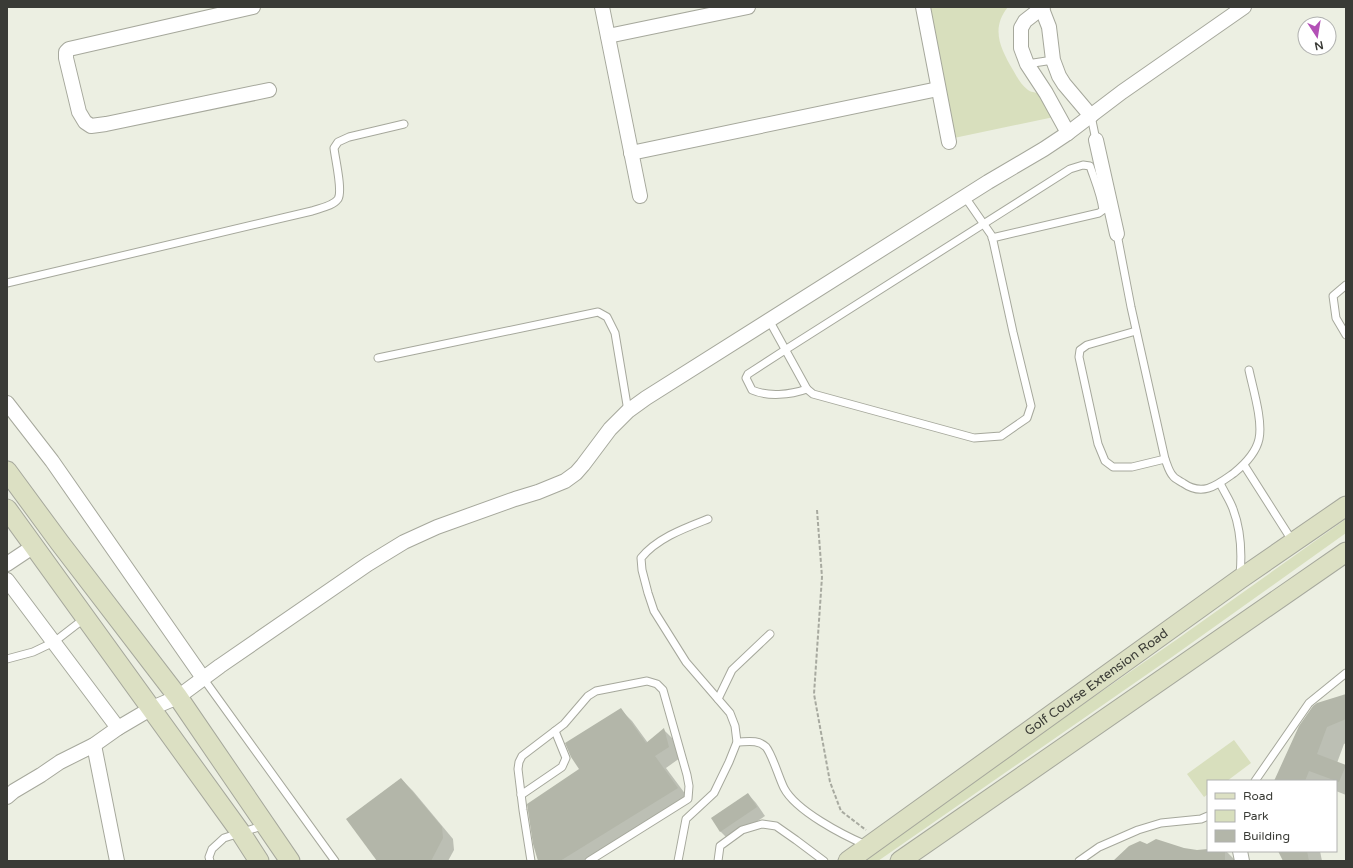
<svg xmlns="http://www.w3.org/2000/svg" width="1353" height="868" viewBox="0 0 1353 868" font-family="'Varela Round',sans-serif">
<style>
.green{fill:#d8dfbd}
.shadow{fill:#0003}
.building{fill:#b3b6a9}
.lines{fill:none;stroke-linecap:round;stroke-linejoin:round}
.lane-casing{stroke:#a6a89c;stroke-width:9}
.street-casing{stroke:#a6a89c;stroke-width:16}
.secondary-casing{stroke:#a6a89c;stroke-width:21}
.path{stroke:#a8aaa0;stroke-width:2;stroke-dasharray:4 2;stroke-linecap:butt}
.lane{stroke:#fff;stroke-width:7}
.street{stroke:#fff;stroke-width:14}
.secondary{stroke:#dce0c3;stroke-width:19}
.labels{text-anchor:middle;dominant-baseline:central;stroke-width:3;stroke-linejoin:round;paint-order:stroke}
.street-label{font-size:13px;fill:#3a3b36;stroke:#fff}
</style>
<rect width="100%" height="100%" fill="#ecefe2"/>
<g class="green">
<path d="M925 7H1008C990 29 1001 49 1013 70 1017 77 1021 85 1028 90 1032 93 1038 92 1042 95 1046 98 1052 112 1054 117L954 138Z"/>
<path d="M1346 519V533L1172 657 878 861H857L1176 640Z"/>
<path d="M1234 740 1251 763 1227 781H1208V794L1204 797 1187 774Z"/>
</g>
<g class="shadow">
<path d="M1346 695V743L1344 744 1337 763 1346 767V795L1336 791V781H1275Z"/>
<path d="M621 710 632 721 648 743 664 730 675 741 680 758 666 768 689 799 589 861H539L580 769Z"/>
<path d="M401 779 413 791 453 839 454 850 448 861H378Z"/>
<path d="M748 794 756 803 765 816 729 840 721 832 712 818Z"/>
<path d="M1147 845 1197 851H1226L1236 861H1115Z"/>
<path d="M1280 851H1320L1322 861H1284Z"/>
</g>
<g class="building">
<path d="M1346 694V719L1327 727 1317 754 1346 765 1339 782 1309 771 1305 781H1274L1299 726 1313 706 1317 703Z"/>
<path d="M621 708 646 743 664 728 669 747 655 756 678 788 560 861H538L533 844 527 804 579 769 571 757 565 743Z"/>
<path d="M401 778 442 827 443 838 431 861H377L346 819Z"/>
<path d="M748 793 757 807 720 832 711 818Z"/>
<path d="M1156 839 1184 848 1197 850 1208 849V851H1225V861H1113L1129 846 1140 841 1147 844Z"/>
<path d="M1278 851H1307L1309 861H1283Z"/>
</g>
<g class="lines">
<defs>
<g id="lane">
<path d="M1027 64 1053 60"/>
<path d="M1091 116 1096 140"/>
<path d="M1117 234 1131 307 1165 459C1167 464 1169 472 1173 476 1175 479 1180 481 1183 483 1203 497 1217 485 1234 473 1245 464 1256 453 1259 439 1263 421 1253 389 1249 370"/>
<path d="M7 283 312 211C320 208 333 206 338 199 343 191 335 158 334 148L338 142 349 137 404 124"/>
<path d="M1346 285 1333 296 1336 318 1346 335"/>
<path d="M769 320 807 389 813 394 974 438 1001 436 1027 418 1031 406 1013 332 992 236 965 197"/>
<path d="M1136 331 1087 345 1080 350 1079 357 1098 444 1105 461 1113 467H1132L1165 459"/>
<path d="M378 358 598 312 607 317 615 333 628 411"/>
<path d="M807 389C790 395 768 397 752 390L746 378 748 374 785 350 1070 169 1083 165 1090 166C1095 181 1101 194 1103 210L1099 213 992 238"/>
<path d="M1244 465 1293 542"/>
<path d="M1220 483C1224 492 1230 500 1233 509 1241 530 1242 553 1240 575"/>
<path d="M7 659 33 652 54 642 85 618"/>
<path d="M203 678 335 861"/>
<path d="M718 699 732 670 770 634"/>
<path d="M737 742C746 742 758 739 766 747 772 754 779 778 784 788 796 811 843 835 866 845"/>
<path d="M1255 781 1309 703 1346 673"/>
<path d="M521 795 562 767 566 758 555 731"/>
<path d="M210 861 209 857 212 849 224 838 265 825"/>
<path d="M531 861 523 810 518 769 519 762 522 756 564 724 588 696 596 691 647 681 657 684 663 690 687 775 689 786 688 799 589 861"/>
<path d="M678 861 686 819 714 793 729 762 737 742 735 726 730 713 686 662 654 611 648 593 642 570 641 558C657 538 685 528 708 519"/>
<path d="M718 861 720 846 742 830 762 824 776 826 796 840 824 861"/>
<path d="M1079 861 1099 847 1138 830 1161 823 1201 819 1208 816"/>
</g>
<g id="street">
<path d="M253 7 69 49 66 52V58L79 112 85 122 91 126 106 124 269 90"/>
<path d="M602 7 640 196"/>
<path d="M923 7 949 142"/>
<path d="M1043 7 1025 21 1021 28V48L1027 64 1046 93 1068 133"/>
<path d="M1042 9 1049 27 1053 60 1059 76 1064 84 1091 116"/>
<path d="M608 36 748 7"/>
<path d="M1096 140 1117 234"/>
<path d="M631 153 938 89"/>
<path d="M7 403 52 461 203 678"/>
<path d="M7 564 34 546"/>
<path d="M7 580 118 728"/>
<path d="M94 745 117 861"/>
<path d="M7 797 14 791 41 775 60 762 94 745 118 728 152 708 178 697 220 666 368 564 404 542 437 527 515 499 538 492 565 481 576 473 583 465 610 429 628 411 646 398 988 182 1044 149 1068 133 1122 92 1244 7"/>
<path d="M1240 851 1242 861"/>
</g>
<g id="secondary">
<path d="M7 471 60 543 178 697 290 861"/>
<path d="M7 509 241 833 259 861"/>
<path id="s1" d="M848 861 1240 579 1346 506"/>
<path d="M900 861 1346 552"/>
</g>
</defs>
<use href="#lane" class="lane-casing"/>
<use href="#street" class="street-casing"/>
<use href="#secondary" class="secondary-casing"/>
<path class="path" d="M817 510 822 577 814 694 830 782 841 811 866 830"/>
<use href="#lane" class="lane"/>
<use href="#street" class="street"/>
<use href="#secondary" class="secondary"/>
</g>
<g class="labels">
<g class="street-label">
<text stroke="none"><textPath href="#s1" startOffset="306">Golf Course Extension Road</textPath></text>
</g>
</g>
<rect width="1353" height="868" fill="none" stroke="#3a3b36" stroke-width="16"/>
<rect x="1207" y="780" width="130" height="72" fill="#ffffff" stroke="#b0b1af"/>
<rect x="1215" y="793" width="20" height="6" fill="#dce0c3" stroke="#b0b1af"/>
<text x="1243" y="800" font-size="12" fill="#3a3b36">Road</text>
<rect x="1215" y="810" width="20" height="12" fill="#d8dfbd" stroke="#b0b1af"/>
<text x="1243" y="820" font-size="12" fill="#3a3b36">Park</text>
<rect x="1215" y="830" width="20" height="12" fill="#b3b6a9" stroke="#b0b1af"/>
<text x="1243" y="840" font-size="12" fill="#3a3b36">Building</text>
<g transform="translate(1317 36) rotate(168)"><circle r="19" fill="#ffffff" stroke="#b0b1af"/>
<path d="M0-3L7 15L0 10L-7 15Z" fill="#b350b6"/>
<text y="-6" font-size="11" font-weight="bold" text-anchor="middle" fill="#3a3b36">N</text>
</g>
</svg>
